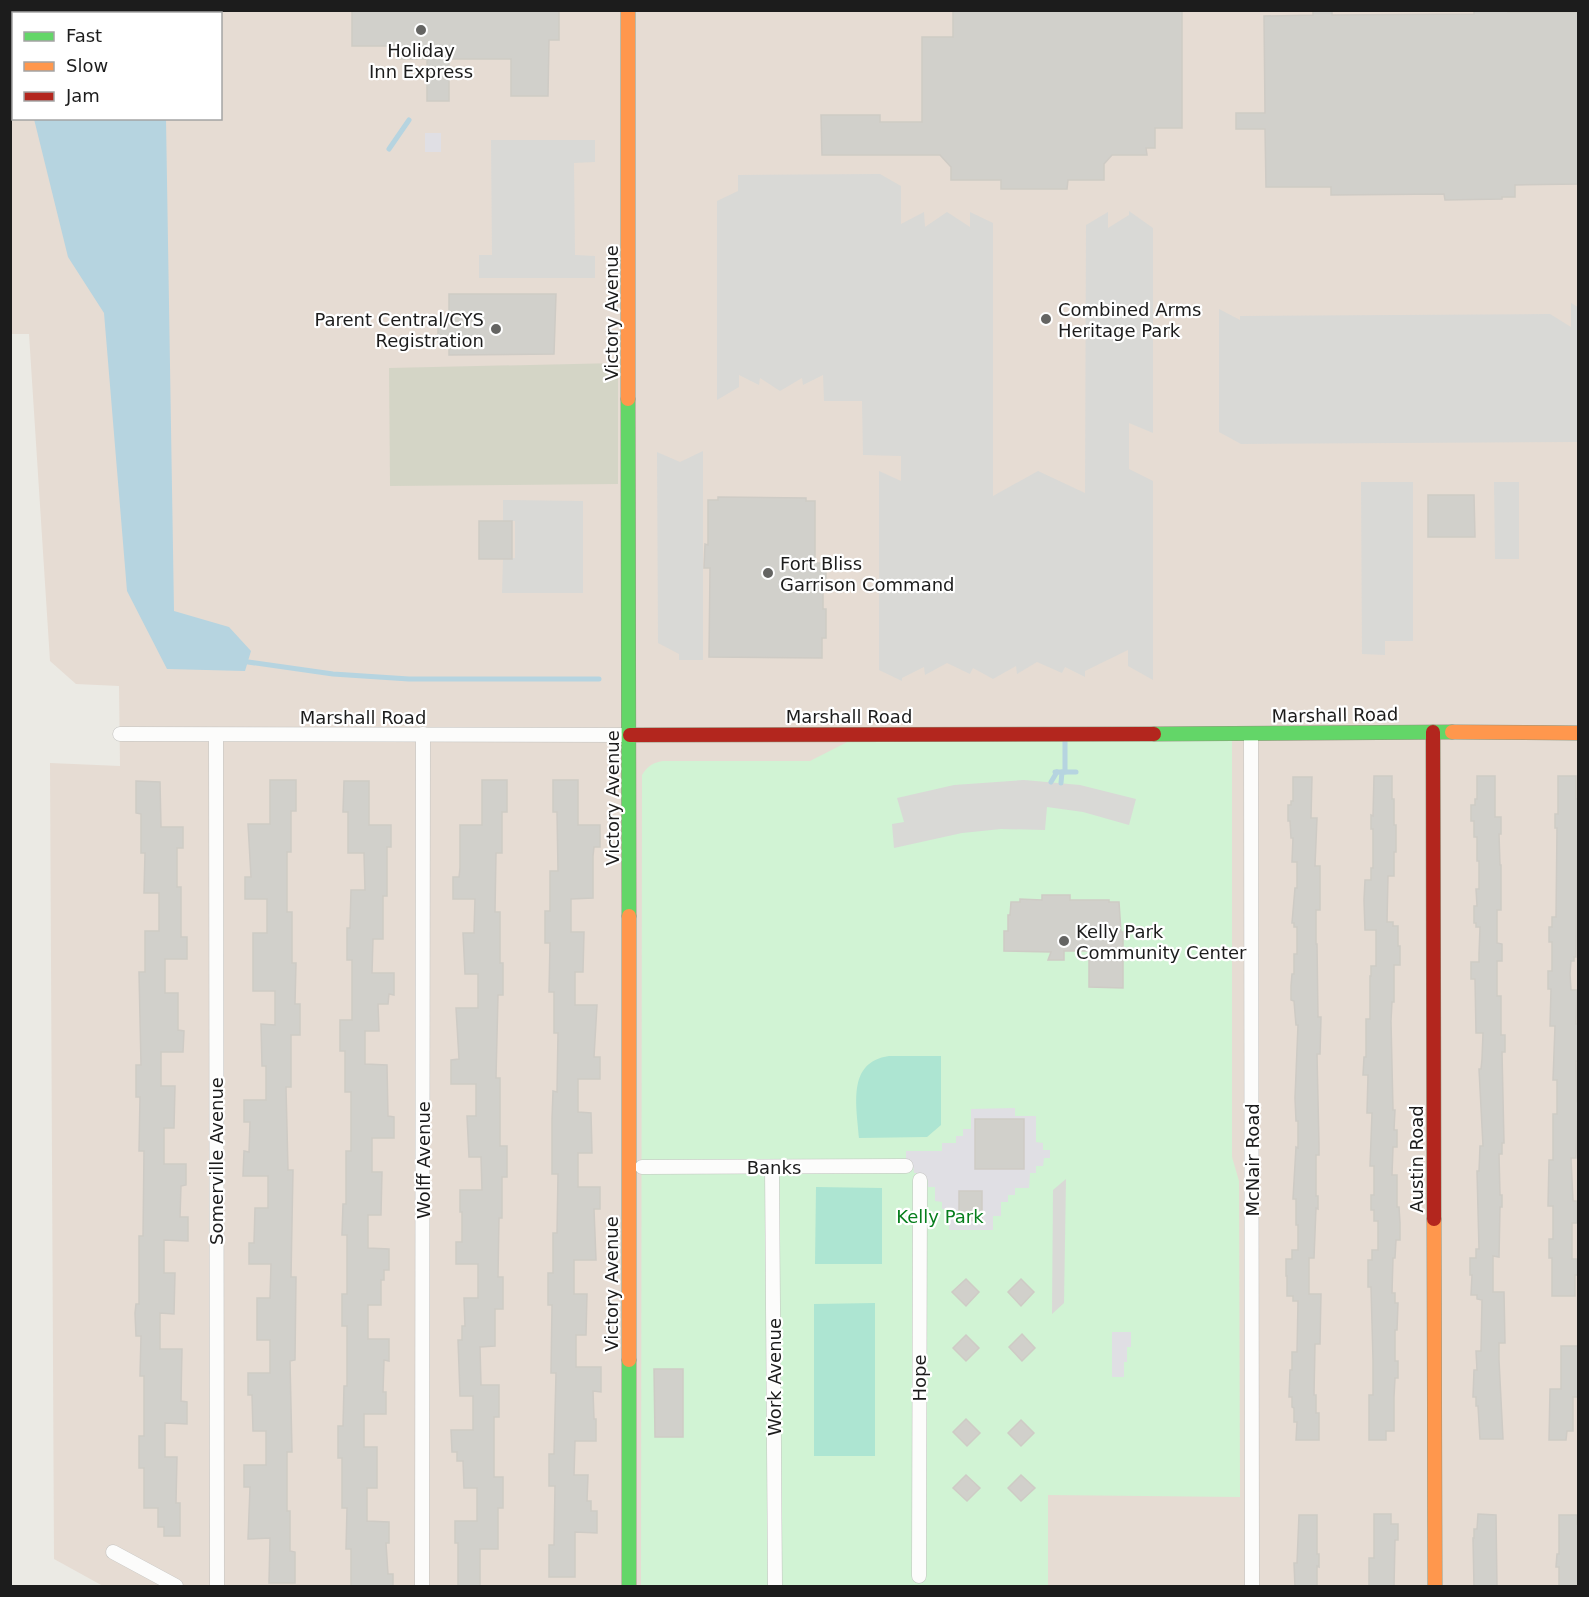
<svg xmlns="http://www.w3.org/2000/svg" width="1589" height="1597" viewBox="0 0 1589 1597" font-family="'DejaVu Sans',sans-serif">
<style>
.military{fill:#e6dcd3;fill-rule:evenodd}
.construction{fill:#d4d5c6}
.park{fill:#d1f3d4}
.pitch{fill:#ade5d2}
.parking{fill:#d9d9d6}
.plaza{fill:#e0dfe4;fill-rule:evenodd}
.water{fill:#b6d4e0}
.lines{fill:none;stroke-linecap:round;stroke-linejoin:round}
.stream{stroke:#b6d4e0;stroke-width:5}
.building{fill:#d1d0cb;stroke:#cecbc5;stroke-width:1.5}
.street-casing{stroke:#c3c3c0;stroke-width:15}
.fast-casing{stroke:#91957c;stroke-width:15}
.slow-casing{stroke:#91957c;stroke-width:15}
.jam-casing{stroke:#91957c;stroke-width:15}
.street{stroke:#fcfcfb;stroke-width:14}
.fast{stroke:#63d668;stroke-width:14}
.slow{stroke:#ff974d;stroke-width:14}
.jam{stroke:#b3261e;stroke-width:14}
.poi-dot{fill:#646462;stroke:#fff;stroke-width:2}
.labels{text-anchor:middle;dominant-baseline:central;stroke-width:4.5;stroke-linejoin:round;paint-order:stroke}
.poi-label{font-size:18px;fill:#1c1c1c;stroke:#fff;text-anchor:start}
.street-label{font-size:18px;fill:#1c1c1c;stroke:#fff}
.park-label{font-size:18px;fill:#077e1d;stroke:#fff}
</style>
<rect width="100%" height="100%" fill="#ebeae4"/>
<path class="military" d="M10 11H1578V1586H103L54 1559 50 763 120 766 119 686 76 684 50 661 29 334H11ZM14 14H220V118H14Z"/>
<path class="construction" d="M618 363V484L390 486 389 368Z"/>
<path class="park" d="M863 734H1232V1157L1239 1181 1240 1497 1048 1495V1586H641L642 775C648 766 652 763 663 761H810Z"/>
<g class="pitch">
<path d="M889 1056H941V1125L927 1137 859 1138C857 1107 846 1062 889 1056Z"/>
<path d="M816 1187 882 1188V1264H815Z"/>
<path d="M875 1303V1456H814V1304Z"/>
</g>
<g class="parking">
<path d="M491 140H595V162L574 163 575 255 595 256V278H479V255H492Z"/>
<path d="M880 174 901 186V224L924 212 925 227 947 212 970 227V212L993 223V496L1038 471 1085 493 1086 225 1108 212V228L1129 215V211L1153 228V433L1129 423V469L1153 481V680L1128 666V650L1085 671V677L1065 667 1062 673 1037 662 1017 674 1016 666 993 679 973 668 970 674 947 663 925 675 924 667 902 678V681L879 670V471L901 481V456L863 455 862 401H824L823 375 803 385 802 378 780 391 760 378 759 385 739 375V387L717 400V201L738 191V175Z"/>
<path d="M1571 303 1578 307V442L1241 444 1219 432V309L1240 320V316L1550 314 1571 327Z"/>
<path d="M703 451V660H679V654L658 643 657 452 680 462Z"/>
<path d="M1361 482H1413V641H1385V655L1362 654Z"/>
<path d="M1494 482H1519V559H1495Z"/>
<path d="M503 500 583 501V593H502L503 559 515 558V521H503Z"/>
<path d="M1024 780 1080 785 1136 799 1129 825 1083 812 1047 807 1045 830 1001 829 962 833 894 848 892 824 904 822 897 798 954 785Z"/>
<path d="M1066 1179 1064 1303 1052 1314 1053 1190Z"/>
</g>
<g class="plaza">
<rect x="425" y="133" width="16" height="19"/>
<path d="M1015 1108V1116H1036V1142L1043 1143V1150H1050V1158H1044L1043 1166H1036V1173H1030L1029 1188H1015V1195H1008V1202H1001V1216H993V1230H949V1209H942V1202L935 1201V1187H928V1180H920L921 1173H914L913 1166H906V1151H942V1143H956V1136H963V1129H971V1109ZM959 1191H981V1220H959Z"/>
<path d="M1112 1332H1131V1347H1127V1362H1124V1377H1112Z"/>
</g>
<g class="water">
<path d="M164 11V14H14L13 35 11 11Z"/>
<path d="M34 119H166L174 611 229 627 251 651 245 671 167 669 127 591 104 313 68 257Z"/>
</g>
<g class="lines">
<g class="stream">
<path d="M389 149 409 120"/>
<path d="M248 662 333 674 409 679H599"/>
<path d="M1055 772H1076"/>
<path d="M1065 772V739"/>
<path d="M1051 782 1057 772"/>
<path d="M1061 783 1062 772"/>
</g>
</g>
<g class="building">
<path d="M352 10H559V40H549L548 96H511V59H449V101H427V59H397V46H352Z"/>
<path d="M953 10H1182V128H1155V148H1146L1147 155H1112L1104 164V180H1068L1067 189H1001V180H951V167L940 155H822L821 115H880V122H922V37H953Z"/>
<path d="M1313 10H1332V15L1474 14V10H1508V12H1578V184L1515 185V197H1502V199L1445 200 1444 194 1331 195V187H1266L1265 129H1236V113H1265L1264 16 1313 15Z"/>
<path d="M449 294H556L554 354 449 355V336H438V321H449Z"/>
<path d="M1428 495H1474L1475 537H1428Z"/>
<path d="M718 497 806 498V501H815V563H826V578H823V609H826V638H822V658L709 657 710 568H704L705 544 708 545V500H718Z"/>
<rect x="479" y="521" width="33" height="38"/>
<path d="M1374 776H1392V799H1394V825H1396V852H1394V876H1388L1387 922H1393V926H1398V946H1400V965H1394V1002H1392L1391 1021 1393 1110H1395L1394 1130H1397V1147H1393L1392 1175H1397V1207H1399L1400 1223V1240H1396L1395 1258H1393L1392 1293H1395V1303H1398L1397 1330H1395V1361H1398V1378H1395L1394 1397V1431H1386V1440H1369V1395H1373V1360L1371 1287H1368V1260H1372V1250H1378V1221H1374V1210H1371V1195H1374V1166H1370L1372 1113H1367L1368 1075H1363L1364 1057H1366V1019H1370V976H1371V966H1376V930H1365L1364 900 1365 880H1371V868H1373V829H1371V815L1373 816Z"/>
<path d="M1477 776H1495V817H1501V834H1499L1500 865H1501V910H1497V943L1502 944V961H1497V996H1501V1035H1505V1052H1502L1504 1143H1502V1154H1499L1500 1195H1502V1207H1500L1499 1257 1493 1256V1292H1504L1505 1343H1499V1360L1503 1439H1480L1478 1406H1476V1397H1473L1474 1370H1477L1476 1351H1481L1482 1300 1477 1299V1295H1471L1472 1275H1470V1258H1476V1249H1479L1477 1171H1479L1480 1146H1483L1479 1069H1481L1482 1059 1483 1033H1476L1475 979H1471V962H1479V954L1480 927H1476V923H1474V906H1477L1476 889H1479V861H1477V837H1474V821H1471V805H1475V799H1477Z"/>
<path d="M1558 776H1576V799H1578L1576 957H1574V961H1571L1570 974 1571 990H1577L1576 1024H1578V1061H1576L1577 1101 1578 1100 1576 1158H1571L1573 1201H1577V1223H1572V1259H1577L1578 1275H1575V1296H1552V1258H1549V1239H1553V1206H1548L1549 1160H1553V1114H1557V1080H1553L1555 1026H1550L1551 989H1548V971H1552V942H1549V927H1552V917H1556L1557 828H1555V814H1558Z"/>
<path d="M1293 777H1312L1311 818H1317L1315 866H1320V910H1316V944H1317L1318 1017H1321L1320 1054H1317L1319 1145V1155H1316V1196H1318V1209L1316 1208 1314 1258H1309V1294H1321L1320 1344H1315L1314 1395H1316V1413H1319V1440H1296L1297 1422H1294V1408L1292 1407V1397H1289L1290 1370H1292V1352H1297L1298 1301H1293V1296H1287V1276H1286V1259H1292V1250H1298V1225H1296V1199H1293L1296 1147 1298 1148V1121H1296L1295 1098 1298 1025H1296L1294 1001 1291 1000V986L1292 974H1294V954H1297V927H1294V923H1292L1295 888H1297V862H1292L1293 838H1291L1290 821H1288V805H1291V801H1293Z"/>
<path d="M270 780H296V811H291V852H287V912H292V963H296L295 1004H300V1035H291V1087H286L288 1170H293L291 1277H296L295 1360 290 1361 292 1452H287V1511H290V1551L295 1552V1583H269L270 1538 248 1539 250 1487H244V1465H266V1431H253L252 1395H248V1373H270V1340H257V1298H270L271 1264H249V1243H254L255 1208H268V1176H243L244 1151 249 1152 250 1122H244V1100H266V1066H262L261 1024 275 1025V991H253V933H267V899H245V877H251L248 824H270Z"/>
<path d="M482 780H507V812H502V853H496L495 912H500V963H503V995H498L496 1078H500V1146H507V1177H502V1218H499L498 1277H503V1309H495V1346L480 1347 481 1385H499V1417H494V1477H503V1508H498V1549H480V1587H458V1543H455V1521H477V1488H464L463 1461H457V1452H452L451 1430H473V1396H460L458 1340H462V1326H465L464 1298H478V1264H456V1242H462V1212H460V1190H482L481 1157H469L467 1116H476V1084H451V1060L459 1059 456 1008H478V974H465L463 933H474L475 899H453V877H459L460 868V825H482Z"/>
<path d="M553 780H578V825H600V847H594L593 856V898L571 899V932H584L583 972H575V1005H597L594 1057H600V1079H578V1112L591 1113 592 1153H578V1187H600V1209H594L596 1260H574V1294H587L586 1335H576V1367H601V1392L593 1391 594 1419H596V1441H575L574 1475H588L587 1501H591V1511H597V1533L575 1532V1577H549V1545H554L555 1486H549V1454H554L556 1373H551L552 1305H548V1273H553V1233H557L558 1174H552V1119L553 1091 557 1092 558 1033H554V992H549L550 943H545V911H550V871H558L557 812H553Z"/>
<path d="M136 781 160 782 161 827H183V848H177V887H181V937H187V959H165V993H178V1030L184 1031 183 1052H161V1086H175L174 1128H164V1164H186V1185L181 1186 180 1217H188V1241L164 1240V1273H175L174 1314 160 1313V1349H182L181 1401 187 1402V1424L165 1423V1457H177L176 1503H180V1536H164V1527H158V1508H144V1468H139V1436H144V1376H140L141 1336H136L135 1313 136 1304H139V1236H143L144 1151H139L140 1097H136V1065H141L139 972H145V931H159V893H144L145 853H141V814L136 813Z"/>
<path d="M344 781H369V825H391V847H387V896H383V939H373L372 973H394V995L389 994 388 1004H378L379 1031H365V1064L387 1065 388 1116 394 1117V1138H372V1172H382L381 1215H368V1248L389 1249V1270H384V1280H381V1305H368V1339H389V1361L384 1360 383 1392H386V1414H364V1447H377V1488H367V1521L389 1522V1543H386L388 1574H393V1587H351V1549H346L347 1508H342V1458H338V1426H343L344 1386H347V1326H342V1294H347V1235H342L343 1204H346V1151H351V1092H345V1051H340V1020H352V960H347V928H350L351 890H365L364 853H348V812H343Z"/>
<path d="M1042 895H1070V900H1109V902H1119L1121 932H1123V988L1089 987V951H1064V960H1048L1051 952 1004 951V931H1008V915H1010L1011 902H1020V899L1042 900Z"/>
<rect x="975" y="1119" width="49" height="50"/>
<path d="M959 1191H982V1220L959 1221Z"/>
<path d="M966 1279 979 1292 966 1306 952 1292Z"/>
<path d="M1021 1279 1034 1292 1021 1306 1008 1292Z"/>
<path d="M1022 1334 1035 1348 1022 1361 1009 1347Z"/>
<path d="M966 1335 979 1348 966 1361 953 1348Z"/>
<path d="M1561 1346H1578V1397H1573V1431H1567L1566 1440H1549L1550 1389H1561Z"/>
<path d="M654 1369H683V1437H655Z"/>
<path d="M966 1419 980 1433 967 1446 953 1432Z"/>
<path d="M1021 1420 1034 1433 1021 1446 1008 1433Z"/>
<path d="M966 1475 980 1488 967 1501 953 1488Z"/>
<path d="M1021 1475 1035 1488 1021 1501 1008 1488Z"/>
<path d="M1374 1514H1391V1524H1398V1540H1395L1394 1587H1369V1558H1374Z"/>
<path d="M1478 1514 1496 1515 1497 1587H1474L1473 1538H1474V1529H1477Z"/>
<path d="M1299 1515H1317V1554H1319V1567L1317 1566V1586L1315 1587H1295L1294 1563H1297Z"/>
<path d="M1559 1515H1577V1524H1578V1587L1559 1586V1567H1556L1557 1554H1559Z"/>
</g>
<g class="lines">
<defs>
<g id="street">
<path d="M120 734 630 735"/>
<path d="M1251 734 1252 1586"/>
<path d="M216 735 217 1586"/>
<path d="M642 1167 906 1166"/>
<path d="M772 1167 775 1586"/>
<path d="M113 1552 176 1586"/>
<path d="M919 1576 920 1180"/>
<path d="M422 1586 423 734"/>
</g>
<g id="fast">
<path d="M628 399 629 916"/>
<path d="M1154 734 1452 732"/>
<path d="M629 1360V1586"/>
</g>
<g id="slow">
<path d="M628 10V399"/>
<path d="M1452 732 1578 733"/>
<path d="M629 916V1360"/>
<path d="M1434 1219 1435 1586"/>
</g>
<g id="jam">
<path d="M1433 732 1434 1219"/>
<path d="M630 735 1154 734"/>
</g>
</defs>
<use href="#street" class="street-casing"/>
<use href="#fast" class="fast-casing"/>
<use href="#slow" class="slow-casing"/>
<use href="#jam" class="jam-casing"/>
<use href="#street" class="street"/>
<use href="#fast" class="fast"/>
<use href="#slow" class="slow"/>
<use href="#jam" class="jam"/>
</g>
<g class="poi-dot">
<circle cx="421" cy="30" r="6"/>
<circle cx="1046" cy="319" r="6"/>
<circle cx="496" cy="329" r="6"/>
<circle cx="768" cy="573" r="6"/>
<circle cx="1064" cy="941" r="6"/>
</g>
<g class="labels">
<g class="poi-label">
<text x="421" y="50" text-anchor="middle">Holiday<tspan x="421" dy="21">Inn Express</tspan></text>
<text x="1058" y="309">Combined Arms<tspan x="1058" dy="21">Heritage Park</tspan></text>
<text x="484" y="319" text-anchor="end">Parent Central/CYS<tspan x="484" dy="21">Registration</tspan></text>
<text x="780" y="563">Fort Bliss<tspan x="780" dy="21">Garrison Command</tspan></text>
<text x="1076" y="931">Kelly Park<tspan x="1076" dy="21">Community Center</tspan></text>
</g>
<g class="street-label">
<text transform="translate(611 313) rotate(-90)">Victory Avenue</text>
<text transform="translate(1335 715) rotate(-1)">Marshall Road</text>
<text x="849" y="716">Marshall Road</text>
<text x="363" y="717">Marshall Road</text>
<text transform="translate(612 798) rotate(-90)">Victory Avenue</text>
<text transform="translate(1416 1159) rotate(-90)">Austin Road</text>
<text transform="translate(423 1160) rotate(-90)">Wolff Avenue</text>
<text transform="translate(1252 1160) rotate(-90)">McNair Road</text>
<text transform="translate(216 1161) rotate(-90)">Somerville Avenue</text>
<text x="774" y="1167">Banks</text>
<text transform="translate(611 1284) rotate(-90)">Victory Avenue</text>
<text transform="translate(774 1377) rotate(-90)">Work Avenue</text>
<text transform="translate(919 1378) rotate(-90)">Hope</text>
</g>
<g class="park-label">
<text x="940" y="1216">Kelly Park</text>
</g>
</g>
<rect width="1589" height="1597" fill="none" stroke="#1c1c1c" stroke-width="24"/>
<rect x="12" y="12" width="210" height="108" fill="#ffffff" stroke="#a4a4a4" stroke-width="1.5"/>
<rect x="24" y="32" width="30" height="9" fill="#63d668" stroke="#a4a4a4" stroke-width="1.5"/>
<text x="66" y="42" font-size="18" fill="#1c1c1c">Fast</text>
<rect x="24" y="62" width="30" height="9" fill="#ff974d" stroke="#a4a4a4" stroke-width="1.5"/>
<text x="66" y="72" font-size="18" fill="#1c1c1c">Slow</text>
<rect x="24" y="92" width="30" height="9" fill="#b3261e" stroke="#a4a4a4" stroke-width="1.5"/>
<text x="66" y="102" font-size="18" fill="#1c1c1c">Jam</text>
</svg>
